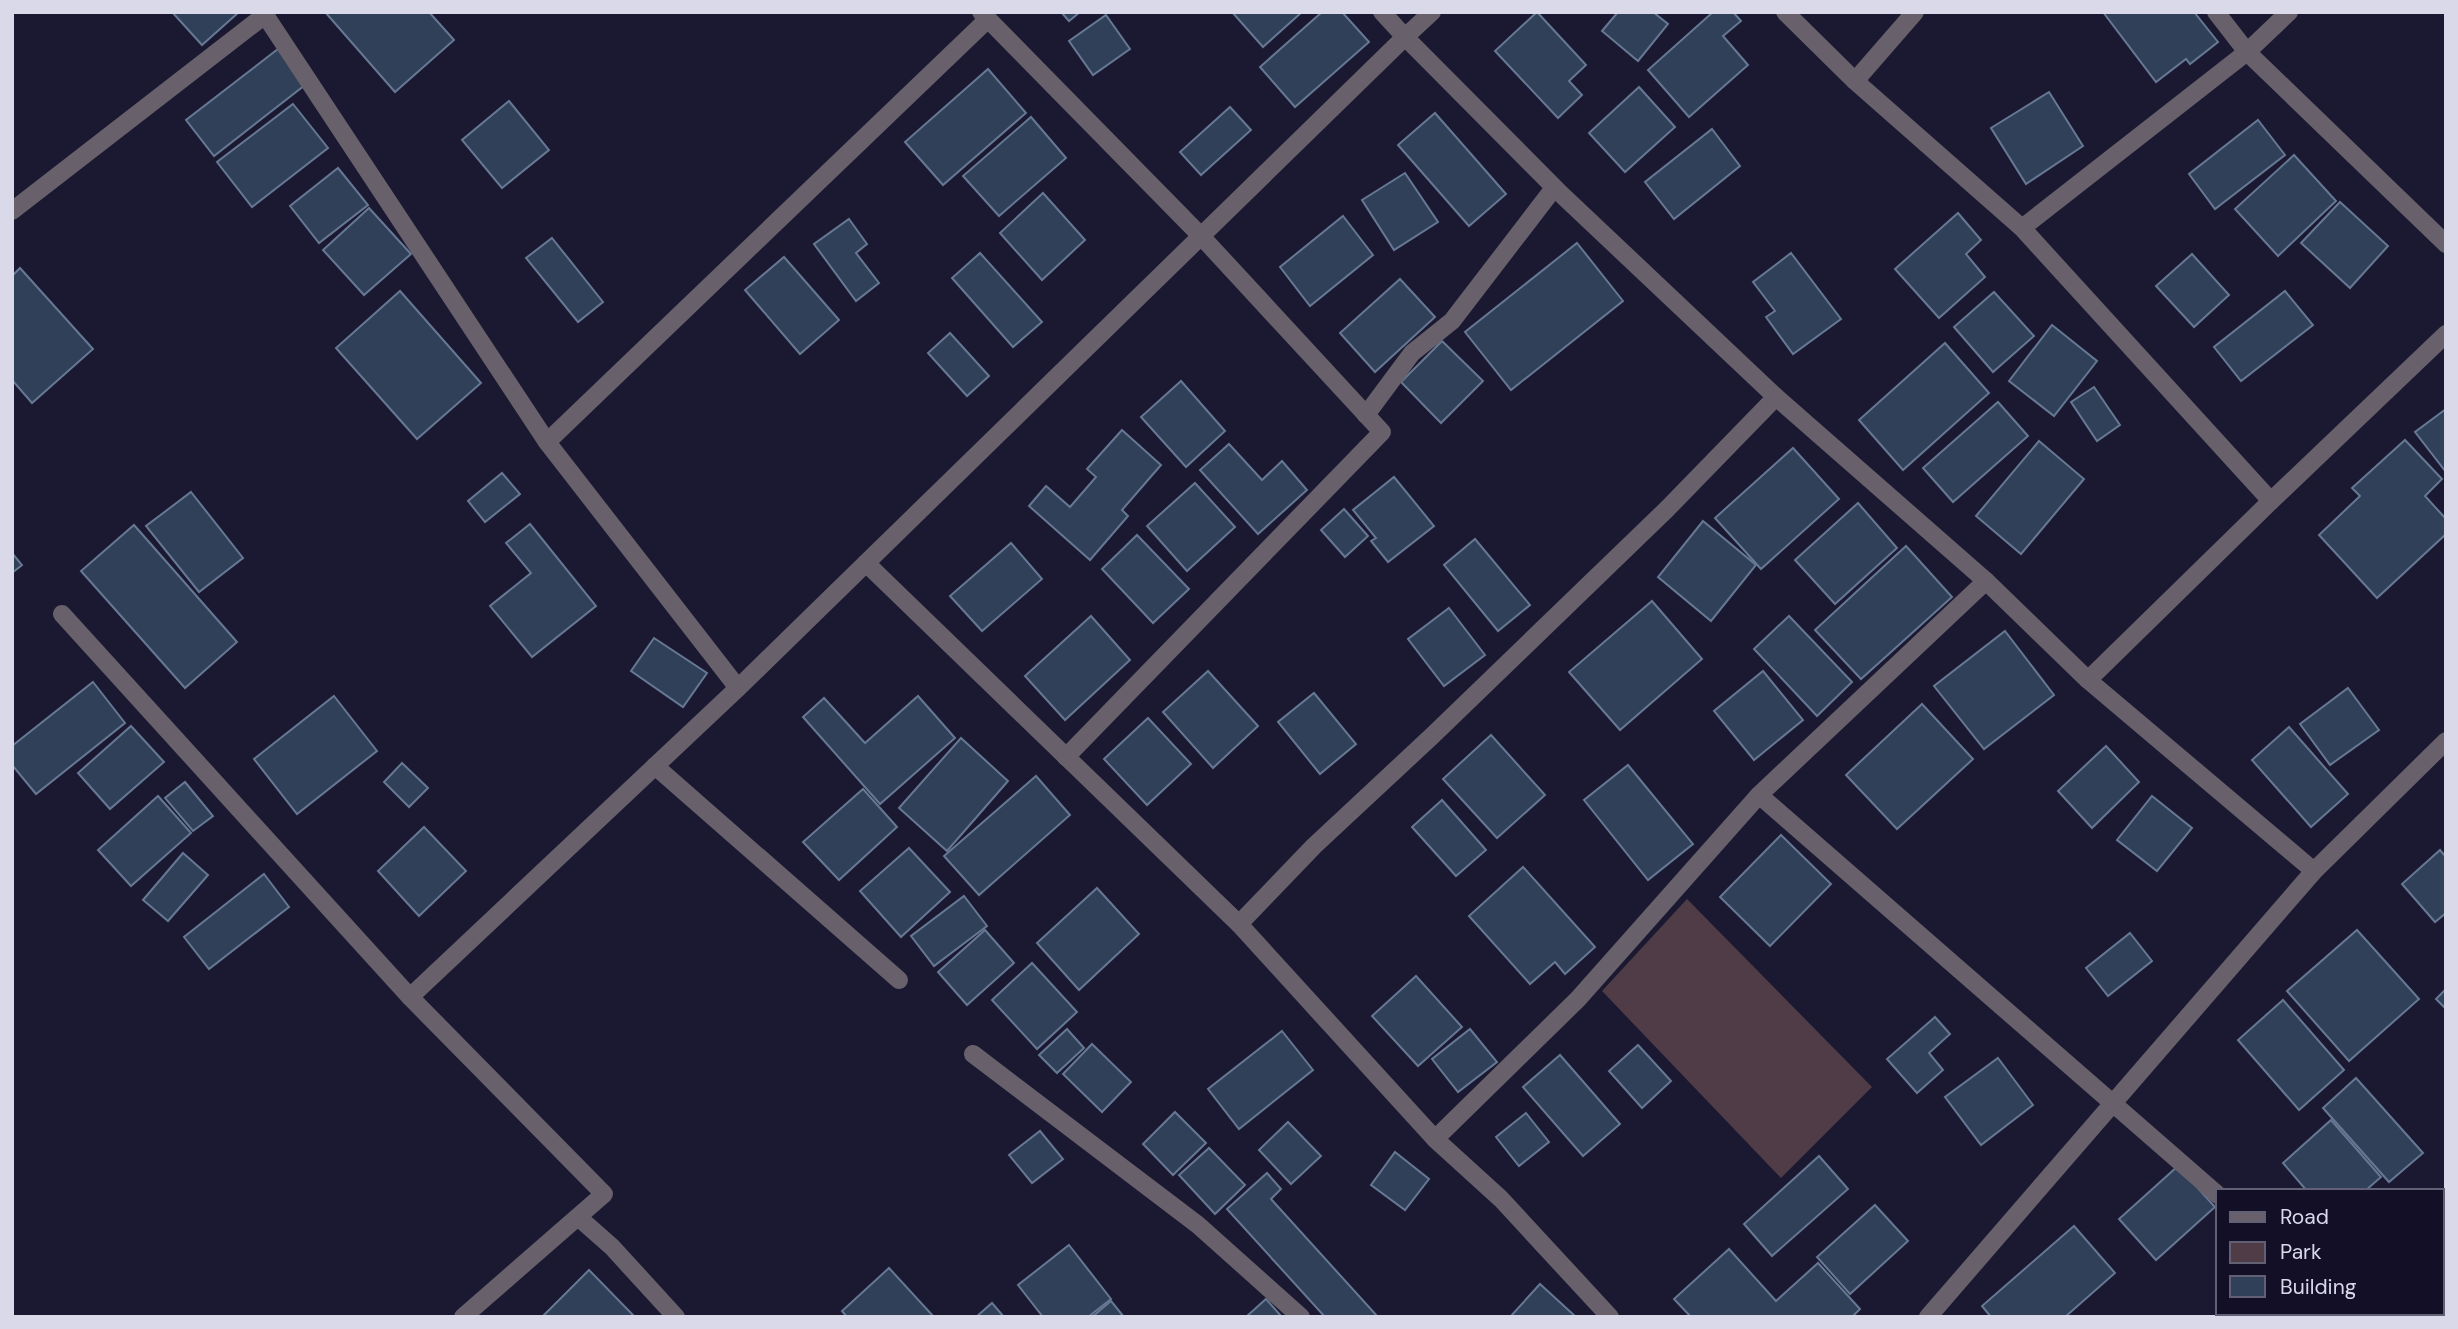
<svg xmlns="http://www.w3.org/2000/svg" width="2458" height="1329" viewBox="0 0 2458 1329" font-family="'DM Sans',sans-serif">
<style>
.green{fill:#4f3c47}
.building{fill:#2f4058;stroke:#667893;stroke-width:2}
.lines{fill:none;stroke-linecap:round;stroke-linejoin:round}
.minor{stroke:#68616c;stroke-width:18}
</style>
<rect width="100%" height="100%" fill="#1b1931"/>
<path class="green" d="M1687 899 1872 1087 1781 1178 1602 991Z"/>
<g class="building">
<path d="M172 12H239L202 45Z"/>
<path d="M325 12H429L454 40 395 92Z"/>
<path d="M1061 12H1080L1069 21Z"/>
<path d="M1232 12H1302L1263 47Z"/>
<path d="M1322 12H1342L1369 42 1295 107 1260 67Z"/>
<path d="M1537 12 1586 65 1569 81 1582 95 1558 118 1495 51Z"/>
<path d="M1618 12H1653L1668 24 1638 61 1602 31Z"/>
<path d="M1713 12H1733L1741 21 1723 36 1748 65 1689 117 1648 70Z"/>
<path d="M2103 12H2194L2218 42 2190 64 2186 59 2156 82Z"/>
<path d="M1106 15 1130 49 1093 75 1069 41Z"/>
<path d="M278 49 305 85 214 156 186 120Z"/>
<path d="M988 69 1026 113 943 185 905 142Z"/>
<path d="M1639 87 1675 127 1625 172 1589 133Z"/>
<path d="M2049 92 2083 146 2026 184 1991 128Z"/>
<path d="M509 101 549 150 502 188 462 140Z"/>
<path d="M293 104 328 148 252 207 217 162Z"/>
<path d="M1230 107 1251 130 1201 175 1180 152Z"/>
<path d="M1435 113 1506 194 1469 226 1398 145Z"/>
<path d="M1031 117 1066 158 999 216 963 176Z"/>
<path d="M2258 120 2285 155 2215 209 2189 174Z"/>
<path d="M1712 129 1740 166 1674 219 1645 182Z"/>
<path d="M2294 155 2336 201 2278 256 2235 209Z"/>
<path d="M338 168 368 205 319 243 290 206Z"/>
<path d="M1405 173 1438 222 1394 250 1362 200Z"/>
<path d="M1043 193 1085 240 1042 280 1000 233Z"/>
<path d="M2340 202 2388 246 2350 288 2301 243Z"/>
<path d="M369 208 411 254 364 295 323 250Z"/>
<path d="M1958 213 1981 240 1966 254 1985 277 1939 318 1895 269Z"/>
<path d="M1343 216 1373 255 1310 306 1280 267Z"/>
<path d="M849 219 867 244 856 253 879 283 856 301 814 244Z"/>
<path d="M552 238 603 302 578 322 526 258Z"/>
<path d="M1577 243 1623 301 1511 390 1465 332Z"/>
<path d="M980 253 1042 322 1013 347 952 278Z"/>
<path d="M1791 253 1841 319 1793 354 1766 317 1775 311 1753 282Z"/>
<path d="M2192 254 2229 295 2194 327 2156 286Z"/>
<path d="M784 257 839 320 800 354 745 290Z"/>
<path d="M20 268 93 349 32 403 12 380V276Z"/>
<path d="M1400 279 1435 317 1375 372 1340 333Z"/>
<path d="M400 291 481 383 417 439 336 348Z"/>
<path d="M2285 291 2313 325 2241 381 2214 347Z"/>
<path d="M1994 292 2034 336 1993 372 1954 327Z"/>
<path d="M2052 325 2097 361 2054 416 2009 381Z"/>
<path d="M950 333 989 376 967 396 928 353Z"/>
<path d="M1442 341 1483 381 1441 423 1401 382Z"/>
<path d="M1945 343 1989 393 1903 470 1859 420Z"/>
<path d="M1181 381 1225 431 1186 467 1141 417Z"/>
<path d="M2094 387 2120 425 2097 441 2071 402Z"/>
<path d="M1998 402 2028 436 1953 502 1923 468Z"/>
<path d="M2446 409V472L2415 432Z"/>
<path d="M1122 430 1161 465 1122 510 1128 516 1090 560 1029 506 1046 486 1070 507 1096 477 1087 469Z"/>
<path d="M2405 440 2442 479 2425 496 2446 519V534L2377 598 2319 535 2360 496 2352 488Z"/>
<path d="M2039 441 2084 479 2021 554 1976 516Z"/>
<path d="M1229 444 1262 480 1282 461 1307 490 1258 534 1200 470Z"/>
<path d="M1793 448 1839 499 1761 569 1715 518Z"/>
<path d="M502 473 520 494 485 522 468 501Z"/>
<path d="M1394 477 1434 526 1388 562 1371 541 1376 538 1353 510Z"/>
<path d="M1195 483 1235 527 1187 571 1147 526Z"/>
<path d="M191 492 243 558 199 592 146 526Z"/>
<path d="M1858 503 1897 548 1835 604 1795 560Z"/>
<path d="M1344 509 1368 536 1345 557 1321 530Z"/>
<path d="M1703 521 1756 565 1711 621 1658 577Z"/>
<path d="M530 524 596 606 532 657 490 606 531 573 506 543Z"/>
<path d="M134 525 237 642 185 688 81 571Z"/>
<path d="M1137 535 1189 589 1153 623 1102 569Z"/>
<path d="M1475 539 1530 605 1498 631 1444 565Z"/>
<path d="M1011 543 1042 579 982 631 950 596Z"/>
<path d="M1906 546 1952 597 1861 679 1815 630Z"/>
<path d="M12 553 22 565 12 573Z"/>
<path d="M1652 601 1702 659 1620 730 1569 672Z"/>
<path d="M1449 608 1485 655 1444 686 1408 639Z"/>
<path d="M1091 616 1130 660 1065 720 1025 676Z"/>
<path d="M1789 616 1852 682 1817 716 1754 649Z"/>
<path d="M2005 631 2054 695 1984 749 1934 686Z"/>
<path d="M654 638 707 673 683 707 631 671Z"/>
<path d="M1208 671 1258 726 1213 768 1163 712Z"/>
<path d="M1763 671 1803 720 1754 760 1714 711Z"/>
<path d="M93 682 125 723 36 794 12 765V746Z"/>
<path d="M2348 688 2379 730 2330 765 2300 724Z"/>
<path d="M1314 693 1356 744 1320 774 1278 722Z"/>
<path d="M334 696 377 751 297 814 254 759Z"/>
<path d="M918 696 955 738 880 804 803 717 824 698 865 743Z"/>
<path d="M1922 704 1973 759 1897 829 1846 775Z"/>
<path d="M1148 718 1191 764 1147 805 1104 759Z"/>
<path d="M131 726 164 762 110 809 78 773Z"/>
<path d="M2289 727 2348 794 2311 827 2252 760Z"/>
<path d="M1491 735 1545 795 1497 838 1443 779Z"/>
<path d="M961 738 1008 781 947 851 899 808Z"/>
<path d="M2106 746 2139 782 2092 828 2058 791Z"/>
<path d="M402 763 428 788 409 807 384 782Z"/>
<path d="M1628 765 1693 844 1648 880 1584 800Z"/>
<path d="M1036 776 1070 815 979 895 944 856Z"/>
<path d="M185 782 213 816 193 831 165 798Z"/>
<path d="M863 789 897 827 839 880 803 842Z"/>
<path d="M158 796 191 833 131 886 98 850Z"/>
<path d="M2152 796 2192 828 2157 871 2117 840Z"/>
<path d="M1442 800 1486 850 1456 876 1412 827Z"/>
<path d="M424 827 466 871 419 916 378 871Z"/>
<path d="M1781 835 1831 884 1770 946 1720 897Z"/>
<path d="M909 848 950 892 901 937 860 891Z"/>
<path d="M2440 850 2446 857V913L2435 922 2402 884Z"/>
<path d="M183 853 208 875 168 921 143 900Z"/>
<path d="M1523 867 1595 947 1565 974 1555 962 1530 984 1469 916Z"/>
<path d="M264 874 289 907 209 969 184 937Z"/>
<path d="M1097 888 1139 934 1079 990 1037 943Z"/>
<path d="M964 896 987 926 934 966 911 936Z"/>
<path d="M985 930 1014 963 967 1005 938 972Z"/>
<path d="M2357 930 2419 999 2349 1061 2287 991Z"/>
<path d="M2130 933 2152 961 2108 996 2086 968Z"/>
<path d="M1032 963 1077 1012 1037 1049 992 1000Z"/>
<path d="M1416 976 1462 1027 1418 1066 1372 1016Z"/>
<path d="M2446 989V1009L2436 999Z"/>
<path d="M2283 1000 2344 1070 2299 1110 2238 1040Z"/>
<path d="M1935 1017 1950 1034 1929 1053 1943 1070 1917 1093 1887 1059Z"/>
<path d="M1067 1029 1084 1048 1057 1073 1039 1055Z"/>
<path d="M1470 1029 1497 1062 1458 1092 1432 1059Z"/>
<path d="M1282 1031 1313 1070 1239 1129 1208 1089Z"/>
<path d="M1092 1044 1131 1082 1102 1112 1063 1074Z"/>
<path d="M1638 1045 1671 1081 1642 1108 1609 1071Z"/>
<path d="M1560 1055 1620 1124 1583 1156 1523 1087Z"/>
<path d="M1998 1058 2033 1105 1981 1145 1945 1097Z"/>
<path d="M2356 1078 2423 1153 2389 1182 2323 1108Z"/>
<path d="M1175 1112 1206 1143 1173 1175 1143 1144Z"/>
<path d="M1526 1113 1549 1142 1519 1166 1496 1137Z"/>
<path d="M2331 1120 2381 1177 2365 1191H2307L2283 1163Z"/>
<path d="M1288 1122 1321 1156 1291 1184 1259 1150Z"/>
<path d="M1040 1131 1063 1159 1032 1183 1009 1155Z"/>
<path d="M1209 1148 1245 1185 1215 1214 1179 1175Z"/>
<path d="M1395 1152 1429 1179 1405 1210 1371 1185Z"/>
<path d="M1819 1156 1848 1189 1772 1256 1744 1224Z"/>
<path d="M2178 1166 2215 1207 2156 1260 2119 1219Z"/>
<path d="M1267 1173 1281 1189 1271 1199 1378 1317H1325L1227 1209Z"/>
<path d="M1875 1205 1908 1241 1850 1294 1817 1257Z"/>
<path d="M2074 1226 2115 1273 2065 1317H1991L1982 1306Z"/>
<path d="M1069 1245 1111 1299 1088 1317H1043L1018 1285Z"/>
<path d="M2446 1245V1285L2442 1281V1248Z"/>
<path d="M1729 1249 1776 1301 1818 1263 1860 1309 1852 1317H1691L1674 1299Z"/>
<path d="M889 1268 934 1317H847L842 1311Z"/>
<path d="M589 1270 634 1316 542 1317Z"/>
<path d="M1540 1284 1576 1317H1510Z"/>
<path d="M1266 1299 1282 1317H1248L1247 1316Z"/>
<path d="M1111 1301 1124 1317H1092Z"/>
<path d="M992 1303 1004 1317H976Z"/>
</g>
<g class="lines">
<g class="minor">
<path d="M267 12 265 15 547 442 738 688"/>
<path d="M981 12 1201 236 1382 432 1066 757"/>
<path d="M1432 12 1405 37 1561 194 1776 397 1667 509 1432 736 1314 846 1239 924 1435 1139 1501 1199 1610 1317"/>
<path d="M1785 12 1855 81 2022 228 2271 501"/>
<path d="M2216 12 2247 52 2446 244"/>
<path d="M1855 81 1915 12"/>
<path d="M12 211 265 15"/>
<path d="M2022 228 2247 52 2289 12"/>
<path d="M1776 397 1986 581 2088 680 2314 871"/>
<path d="M1366 415 1412 353 1452 321 1554 188"/>
<path d="M547 442 988 19"/>
<path d="M866 563 1239 924"/>
<path d="M62 614 410 997 604 1194 463 1317"/>
<path d="M2088 680 2271 501 2446 334"/>
<path d="M655 766 899 980"/>
<path d="M1759 795 2218 1195"/>
<path d="M410 997 738 688 1405 37 1382 12"/>
<path d="M973 1054 1198 1225 1301 1317"/>
<path d="M1435 1139 1578 999 1759 795 1986 581"/>
<path d="M2442 1202 2446 1198"/>
<path d="M578 1217 612 1247 676 1317"/>
<path d="M1928 1317 2314 871 2446 741"/>
<path d="M2327 1317 2331 1313"/>
</g>
</g>
<rect width="2458" height="1329" fill="none" stroke="#d9d9ea" stroke-width="28"/>
<rect x="2216" y="1189" width="228" height="126" fill="#120f27" stroke="#626075" stroke-width="2"/>
<rect x="2230" y="1212" width="35" height="10" fill="#68616c" stroke="#626075" stroke-width="2"/>
<text x="2280" y="1224" font-size="21" fill="#d9d9ea">Road</text>
<rect x="2230" y="1242" width="35" height="21" fill="#4f3c47" stroke="#626075" stroke-width="2"/>
<text x="2280" y="1259" font-size="21" fill="#d9d9ea">Park</text>
<rect x="2230" y="1276" width="35" height="21" fill="#2f4058" stroke="#626075" stroke-width="2"/>
<text x="2280" y="1294" font-size="21" fill="#d9d9ea">Building</text>
</svg>
